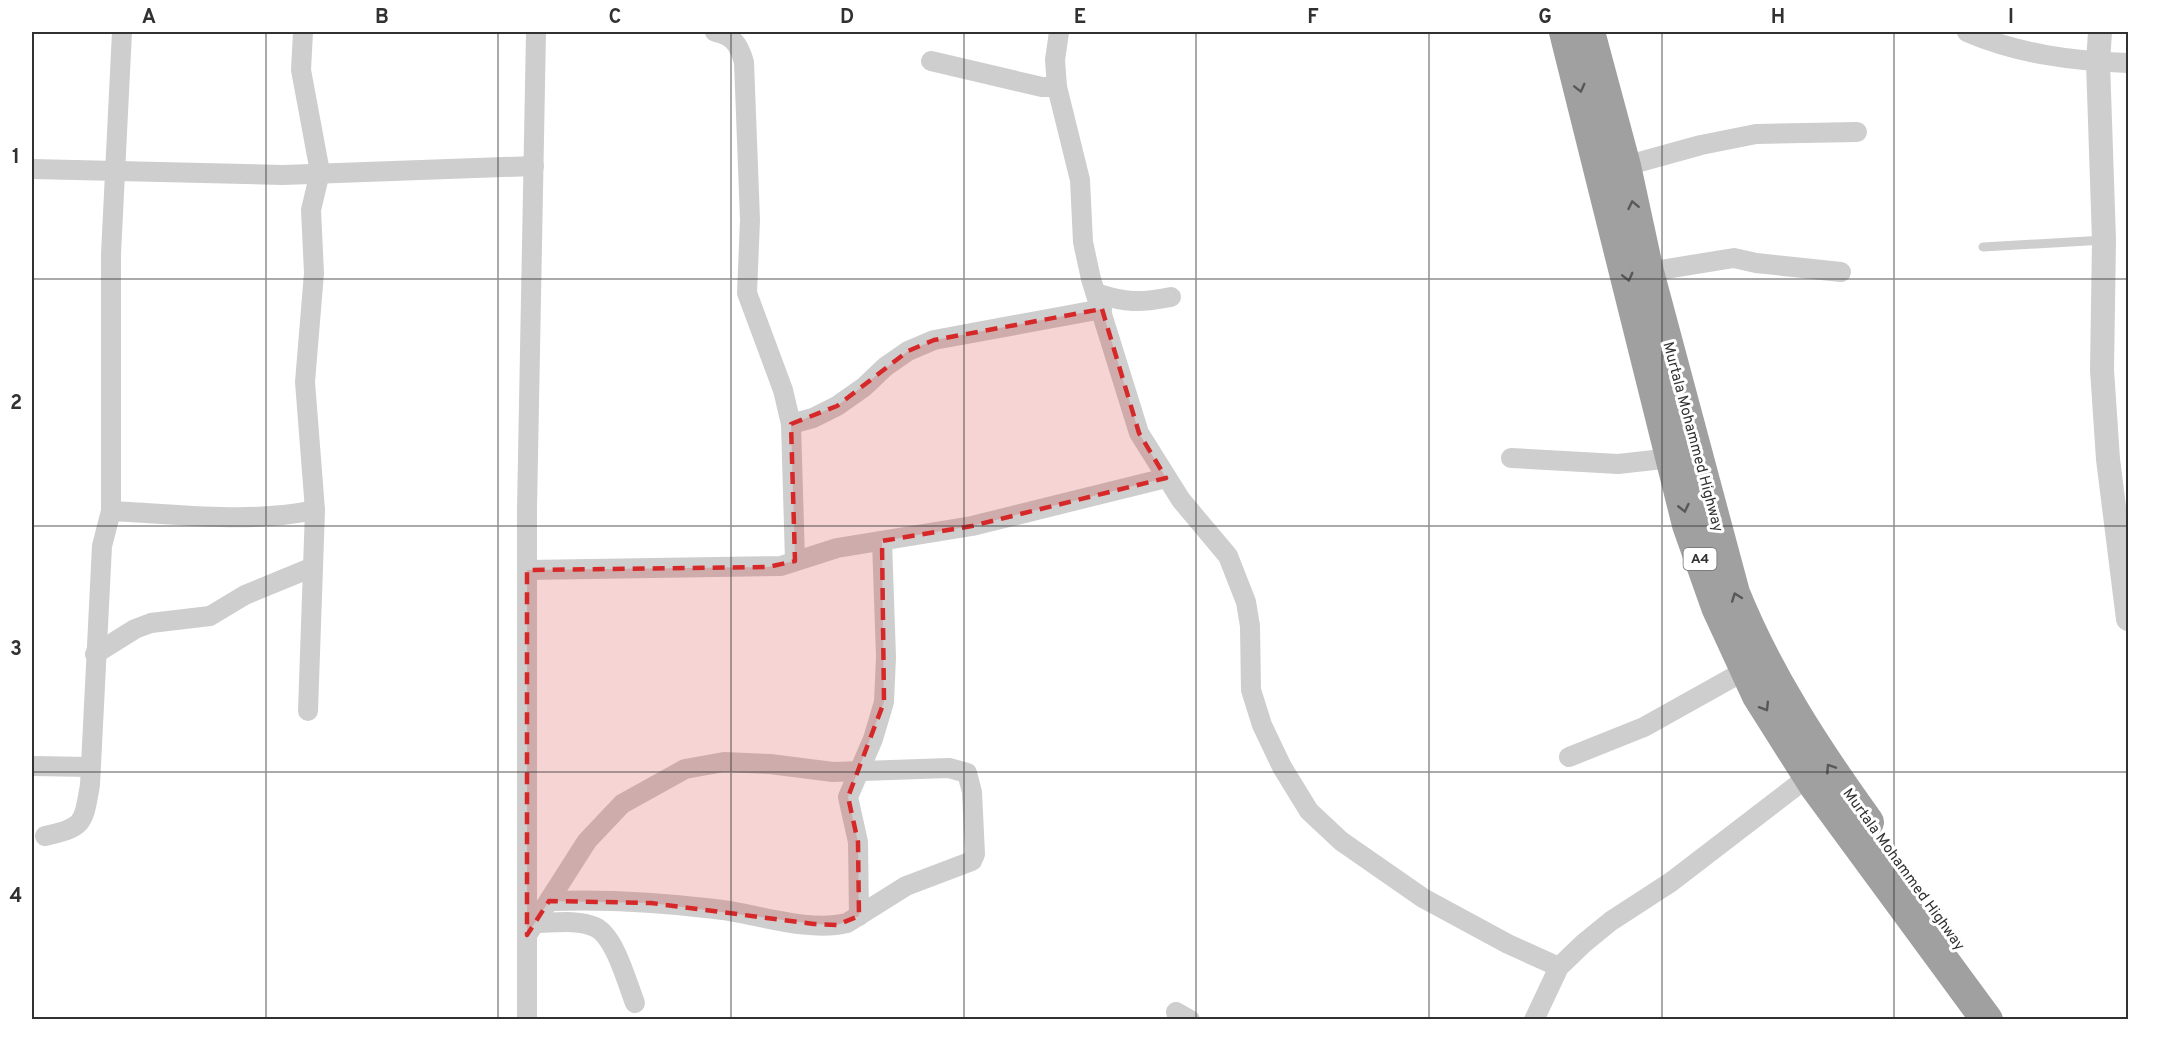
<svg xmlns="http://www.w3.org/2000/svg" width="2160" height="1051" viewBox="0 0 2160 1051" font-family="Overpass,sans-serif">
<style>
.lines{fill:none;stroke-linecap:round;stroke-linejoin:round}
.service{stroke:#cecece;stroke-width:9}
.minor{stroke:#cecece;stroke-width:20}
.tertiary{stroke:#cecece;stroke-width:24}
.trunk{stroke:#a0a0a0;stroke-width:32}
.oneway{stroke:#585858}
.marked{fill:#d62828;fill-opacity:0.2;stroke:#d62828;stroke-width:4.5;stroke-dasharray:12 8;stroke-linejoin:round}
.grid{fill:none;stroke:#313131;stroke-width:1.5;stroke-opacity:0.55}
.labels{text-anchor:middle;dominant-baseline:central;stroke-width:6;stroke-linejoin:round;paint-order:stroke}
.shield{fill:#fff;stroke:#6f6f6f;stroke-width:1.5}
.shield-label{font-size:14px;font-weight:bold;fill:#313131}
.street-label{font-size:15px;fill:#313131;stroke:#fff}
.neatline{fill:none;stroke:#313131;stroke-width:2}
.grid-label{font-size:20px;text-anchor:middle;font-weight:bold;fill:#313131}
</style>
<rect width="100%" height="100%" fill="#fff"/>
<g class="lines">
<path class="service" d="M1983 247 2104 240"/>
<g class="minor">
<path d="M303 32 301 70 320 172 311 210 314 273 305 382 315 510 308 711"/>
<path d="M715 32C733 35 739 45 744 62L750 220 747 293 783 390 791 424 795 561"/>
<path d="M1967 32C2018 54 2073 61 2128 63"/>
<path d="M931 61 1042 87H1057L1055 60 1059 32"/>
<path d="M1057 87 1080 180 1083 242 1091 279 1139 433 1181 500 1228 556 1246 602 1250 626 1251 690 1262 725 1282 767 1309 811 1341 841 1423 898 1508 944 1559 967"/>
<path d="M1625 166 1701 145 1756 134 1857 132"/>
<path d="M32 169 283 175 534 166"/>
<path d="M1648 272 1734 258 1756 263 1841 272"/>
<path d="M1096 293C1126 303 1140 303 1171 297"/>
<path d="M791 424 813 418 837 406 864 387 885 367 908 351 934 340 1102 309"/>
<path d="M1511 458 1618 464 1672 458"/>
<path d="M111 511C179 514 248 524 315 510"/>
<path d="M527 570 781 566 837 548 972 526 1166 478"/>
<path d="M95 654 135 629 151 623 210 616 245 595 313 567"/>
<path d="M1569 757 1644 727 1746 670"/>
<path d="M32 766 90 767"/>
<path d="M45 836C84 827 83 825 90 785L102 546 111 511V254L122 32"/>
<path d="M859 916 858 842 848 797 873 739 884 702 886 657 882 541"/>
<path d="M535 923C553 923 577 919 595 927 615 936 627 983 635 1003"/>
<path d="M527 935 587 841 622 804 685 769 724 762 770 764 833 772 949 768 967 773 972 792 975 854 972 861 906 886 847 923C807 933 755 913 715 909 659 902 604 899 549 901"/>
<path d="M1176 1012 1190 1020"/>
<path d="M527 1020V510L536 32"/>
<path d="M1534 1020 1559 967 1584 943 1611 921 1671 882 1809 776"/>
</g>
<path class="tertiary" d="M2100 32 2098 62 2104 240 2102 370 2108 459 2128 619"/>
<g class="trunk">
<path d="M1565 32 1688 525 1717 607 1758 696 1815 786 1987 1020"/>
<path d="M1589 32 1625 166 1648 272 1734 593C1767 675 1816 750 1868 822"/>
</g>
</g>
<defs><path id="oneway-chevron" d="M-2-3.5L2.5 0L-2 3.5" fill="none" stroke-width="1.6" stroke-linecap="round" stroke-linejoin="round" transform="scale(1.5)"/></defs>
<g class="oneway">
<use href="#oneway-chevron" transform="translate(1580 88) rotate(76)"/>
<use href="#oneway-chevron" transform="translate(1633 205) rotate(-102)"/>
<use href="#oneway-chevron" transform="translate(1628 277) rotate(76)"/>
<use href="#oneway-chevron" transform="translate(1684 508) rotate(77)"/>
<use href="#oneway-chevron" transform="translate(1736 597) rotate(-110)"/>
<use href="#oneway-chevron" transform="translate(1765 707) rotate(58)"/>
<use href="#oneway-chevron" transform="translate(1830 768) rotate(-123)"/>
</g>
<path class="marked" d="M1102 309 1139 433 1166 478 972 526 882 541 884 702 848 797 858 842 859 916 837 925 814 924 651 903 549 901 527 935V570L768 567 795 561 791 424 837 406 908 351 934 340Z"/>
<path class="grid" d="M266 32V1020M498 32V1020M731 32V1020M964 32V1020M1196 32V1020M1429 32V1020M1662 32V1020M1894 32V1020M32 279H2128M32 526H2128M32 772H2128"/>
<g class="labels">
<rect class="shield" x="1683.5" y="548" width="33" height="22" rx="4.5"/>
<g class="shield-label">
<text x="1700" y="559">A4</text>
</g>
<g class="street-label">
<text transform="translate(1692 437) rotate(75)">Murtala Mohammed Highway</text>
<text transform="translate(1903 870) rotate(54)">Murtala Mohammed Highway</text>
</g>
</g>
<rect width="2160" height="1051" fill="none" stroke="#ffffff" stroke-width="66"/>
<rect x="33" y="33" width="2094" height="985" class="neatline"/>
<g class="grid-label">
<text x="149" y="23">A</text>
<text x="382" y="23">B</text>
<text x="615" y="23">C</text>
<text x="847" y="23">D</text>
<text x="1080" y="23">E</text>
<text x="1313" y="23">F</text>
<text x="1545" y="23">G</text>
<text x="1778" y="23">H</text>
<text x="2011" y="23">I</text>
<text x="16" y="163">1</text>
<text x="16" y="409">2</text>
<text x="16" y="655">3</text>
<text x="16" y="902">4</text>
</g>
</svg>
